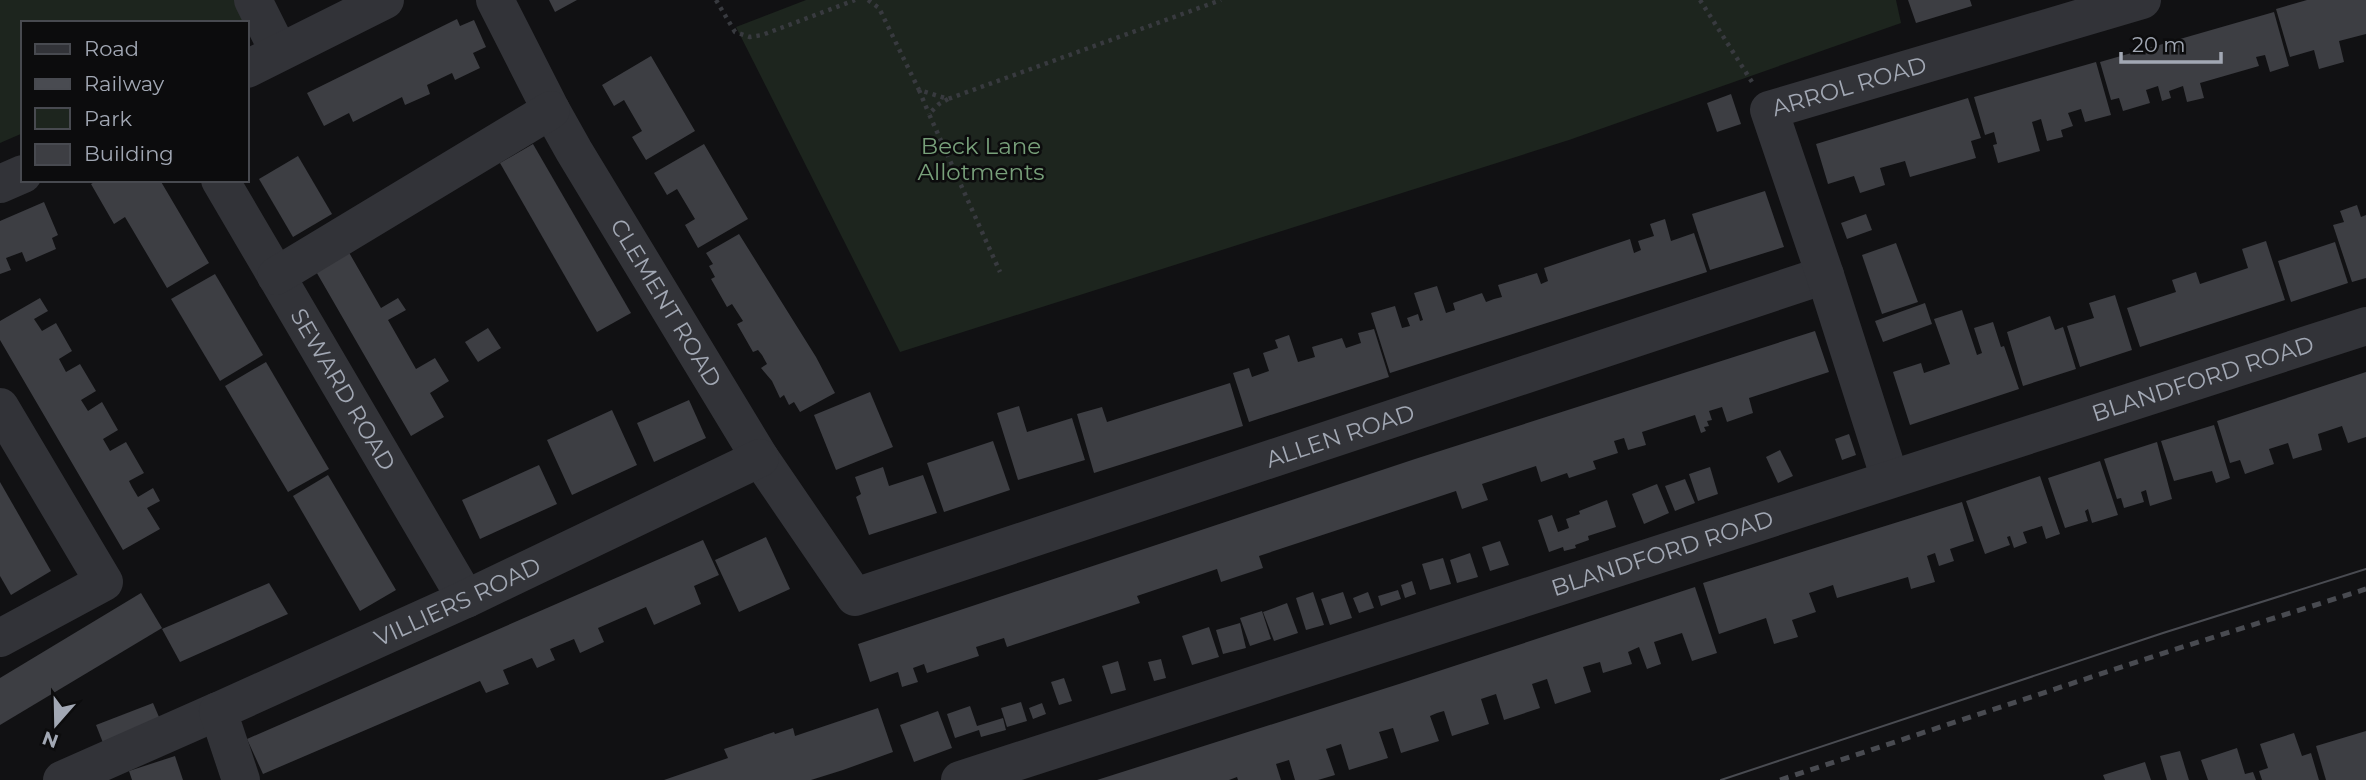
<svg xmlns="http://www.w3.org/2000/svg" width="2366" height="780" viewBox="0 0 2366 780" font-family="Montserrat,sans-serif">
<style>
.green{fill:#1d251e}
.building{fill:#3d3e43}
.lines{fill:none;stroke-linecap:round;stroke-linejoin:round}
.path{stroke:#383a3f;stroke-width:4.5;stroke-dasharray:3.5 5;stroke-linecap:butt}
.minor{stroke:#323338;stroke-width:38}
.tram{stroke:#494b51;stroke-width:2}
.rail{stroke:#494b51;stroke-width:5;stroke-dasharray:9 7;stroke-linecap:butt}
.labels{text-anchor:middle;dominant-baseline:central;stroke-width:5;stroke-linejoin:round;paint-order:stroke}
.street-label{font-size:23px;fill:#a2a8b4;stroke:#0c0c0d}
.park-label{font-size:23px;fill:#78a07a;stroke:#0c0c0d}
</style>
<rect width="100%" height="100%" fill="#111113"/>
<g class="green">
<path d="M0 0H237L252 31 247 33V23H23V133L0 143Z"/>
<path d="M806 0H1896L1901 23 1569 140 900 352 736 27Z"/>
</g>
<g class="building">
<path d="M549 0H577L555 12Z"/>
<path d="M1908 0H1970L1972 6 1916 23Z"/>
<path d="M2307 0H2366V34L2339 41 2344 62 2319 69 2314 50 2290 57 2276 9Z"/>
<path d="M2274 12 2289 66 2270 72 2265 55 2256 57 2259 66 2200 83 2204 98 2187 102 2183 86 2169 91 2171 98 2162 101 2158 86 2146 90 2150 103 2123 111 2119 98 2111 100 2100 62Z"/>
<path d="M457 19 460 26 474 20 486 47 473 53 480 68 455 80 452 73 427 85 430 94 405 105 402 97 353 122 349 113 324 126 307 93Z"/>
<path d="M651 56 695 131 646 160 632 137 642 131 624 100 614 106 602 85Z"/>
<path d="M2096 62 2111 115 2085 122 2081 109 2068 113 2073 126 2061 130 2063 137 2047 141 2041 119 2032 122 2040 151 1998 163 1993 145 1997 144 1994 132 1985 135 1974 97Z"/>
<path d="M1731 94 1741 124 1717 132 1707 103Z"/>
<path d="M1968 98 1981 138 1971 141 1976 158 1910 177 1905 161 1880 168 1885 185 1860 193 1854 176 1828 184 1816 144Z"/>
<path d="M533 144 631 313 597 332 500 163Z"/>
<path d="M704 144 748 219 698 248 685 225 695 219 677 189 667 195 654 173Z"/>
<path d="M298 156 332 214 293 237 259 179Z"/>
<path d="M98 180H160L209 263 167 288 125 217 114 224 91 184Z"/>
<path d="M1765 191 1784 247 1710 270 1692 214Z"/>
<path d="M44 202 58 235 52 238 56 249 26 262 22 252 6 258 11 270 0 274V221Z"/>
<path d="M2357 205 2361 217 2366 215V278L2352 282 2333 225 2344 222 2340 211Z"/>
<path d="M1866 214 1872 230 1847 239 1841 223Z"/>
<path d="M1665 219 1671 241 1694 233 1707 272 1390 373 1371 313 1395 306 1402 328 1410 326 1407 318 1418 314 1420 321 1423 320 1414 293 1437 286 1446 313 1455 310 1453 303 1482 293 1486 302 1494 299 1502 297 1498 285 1537 273 1541 284 1548 281 1544 268 1606 247 1630 239 1634 253 1641 250 1638 241 1654 236 1650 224Z"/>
<path d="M739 234 816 357 835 393 800 412 794 402 789 405 784 395 780 398 772 381 761 368 767 364 762 355 758 350 753 352 737 324 743 321 732 304 727 307 711 279 715 277 709 266 713 264 706 253Z"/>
<path d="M2266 241 2285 300 2140 347 2127 308 2176 292 2172 280 2196 272 2200 284 2248 268 2242 249Z"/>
<path d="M2335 242 2348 283 2291 302 2278 261Z"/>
<path d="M1896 243 1918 302 1882 314 1862 255Z"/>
<path d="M347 249 381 308 398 298 406 310 388 320 416 369 435 358 449 381 430 393 444 417 411 436 314 268Z"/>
<path d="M215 274 263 355 220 381 171 299Z"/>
<path d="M2115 295 2132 350 2080 367 2067 326 2094 318 2089 303Z"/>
<path d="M40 298 48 311 34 319 42 331 56 323 72 351 59 359 66 372 80 364 96 391 81 400 88 411 102 402 118 430 103 439 110 451 126 442 144 473 129 481 132 487 138 497 153 488 160 501 147 508 160 529 123 550 0 340V321Z"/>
<path d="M1925 303 1932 324 1883 342 1875 321Z"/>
<path d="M1962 310 1977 355 1982 353 1974 328 1993 322 2001 347 2004 346 2019 389 1910 425 1893 372 1921 363 1924 373 1950 364 1934 319Z"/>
<path d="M2050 316 2055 330 2063 327 2076 369 2023 386 2007 332Z"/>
<path d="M488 328 501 348 478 362 465 342Z"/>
<path d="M1374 329 1389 377 1249 422 1233 373 1249 368 1252 377 1269 371 1263 353 1278 348 1275 340 1289 335 1298 362 1315 357 1312 347 1342 338 1346 348 1361 343 1358 333Z"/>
<path d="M1815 331 1829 372 1749 398 1753 413 1727 422 1722 407 1709 411 1712 420 1707 421 1709 426 1704 427 1706 431 1701 433 1695 415 1642 432 1646 445 1628 450 1624 438 1614 441 1618 453 1593 461 1596 469 1569 478 1567 473 1541 482 1536 466 1482 484 1488 500 1462 509 1456 491 1259 556 1263 568 1221 582 1217 569 1137 596 1140 603 1007 647 1004 638 976 647 979 656 927 673 924 664 913 668 918 682 902 687 898 672 870 682 858 644 1415 459Z"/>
<path d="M266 362 329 469 288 492 225 386Z"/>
<path d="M2366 372V437L2348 443 2342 426 2318 434 2322 450 2293 459 2288 443 2269 449 2274 464 2245 474 2240 460 2230 463 2217 421Z"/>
<path d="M1230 383 1243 426 1094 473 1077 414 1102 407 1107 422Z"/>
<path d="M870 392 893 447 836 470 814 415Z"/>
<path d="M689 400 706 438 654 462 637 423Z"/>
<path d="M1019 406 1027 432 1072 418 1085 460 1018 480 997 413Z"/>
<path d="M612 410 637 465 572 495 547 440Z"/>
<path d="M2214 425 2230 478 2216 483 2212 471 2174 481 2161 441Z"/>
<path d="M1849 434 1856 455 1842 460 1835 439Z"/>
<path d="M993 441 1010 490 944 512 927 463Z"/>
<path d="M2157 442 2172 499 2150 506 2146 490 2141 492 2144 502 2124 508 2121 498 2117 499 2104 459Z"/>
<path d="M1780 450 1793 476 1778 483 1766 457Z"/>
<path d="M2100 461 2118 515 2092 523 2088 509 2085 511 2088 521 2065 528 2048 478Z"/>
<path d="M539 465 557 504 480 539 462 500Z"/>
<path d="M883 467 889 486 923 475 937 513 869 535 856 497 861 494 855 477Z"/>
<path d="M1710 467 1718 494 1698 501 1689 474Z"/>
<path d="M328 475 396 590 360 611 293 496Z"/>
<path d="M2040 476 2060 534 2046 539 2042 526 2023 532 2027 543 2014 548 2010 536 2007 537 2010 545 1985 554 1966 501Z"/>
<path d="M1685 479 1695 503 1675 511 1665 486Z"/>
<path d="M0 482 51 571 11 595 0 576Z"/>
<path d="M1657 484 1669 513 1644 524 1632 494Z"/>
<path d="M1607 500 1616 527 1588 536 1589 540 1575 545 1576 548 1564 551 1563 547 1549 552 1538 520 1552 515 1558 532 1569 528 1566 519 1580 514 1579 511Z"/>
<path d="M1962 502 1974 541 1950 549 1954 561 1939 566 1935 553 1927 556 1935 582 1911 589 1908 577 1837 598 1833 585 1809 593 1816 612 1792 620 1798 637 1774 644 1766 618 1719 634 1703 583Z"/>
<path d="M766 537 790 589 739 612 715 560Z"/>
<path d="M703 540 719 575 694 586 701 604 654 625 646 607 598 628 604 642 580 653 574 639 550 649 555 660 537 668 532 658 503 670 509 684 486 693 480 681 263 774 247 739Z"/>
<path d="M1500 541 1509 565 1490 571 1482 547Z"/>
<path d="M1470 553 1478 577 1457 583 1450 560Z"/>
<path d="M1443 558 1451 584 1430 590 1422 564Z"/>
<path d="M1412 581 1416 594 1405 598 1401 585Z"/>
<path d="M269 583 288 614 180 662 162 629Z"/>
<path d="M1695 587 1717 653 1692 661 1682 633 1654 642 1661 664 1647 669 1639 647 1628 652 1632 664 1603 673 1600 662 1583 667 1591 692 1555 704 1547 679 1532 684 1540 708 1504 720 1496 694 1481 699 1489 724 1452 736 1444 711 1437 713 1430 716 1439 741 1401 753 1393 728 1379 732 1388 758 1349 770 1341 744 1326 749 1335 775 1318 780H1295L1289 760 1276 764 1281 780H1238L1237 777 1229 780H1097L1399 684Z"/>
<path d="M1398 590 1401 599 1381 606 1378 596Z"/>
<path d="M1313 592 1324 625 1306 630 1296 598Z"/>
<path d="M1343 592 1352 618 1330 625 1321 599Z"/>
<path d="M1368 592 1374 608 1359 613 1353 598Z"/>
<path d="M141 593 162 628 0 725V678Z"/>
<path d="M1287 603 1298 633 1274 641 1263 612Z"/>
<path d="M1262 611 1271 639 1250 646 1240 618Z"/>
<path d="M1240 623 1246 648 1223 654 1216 630Z"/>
<path d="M1209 627 1219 657 1192 665 1182 636Z"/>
<path d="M1161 659 1166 678 1154 681 1148 662Z"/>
<path d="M1118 661 1126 690 1111 694 1102 666Z"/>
<path d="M1064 678 1072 701 1059 705 1051 682Z"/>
<path d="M1021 702 1027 721 1007 727 1001 708Z"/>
<path d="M153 703 165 731 107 753 96 725Z"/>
<path d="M1042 703 1046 714 1033 719 1029 708Z"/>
<path d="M970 706 977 726 1003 718 1006 730 981 737 979 730 955 738 947 714Z"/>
<path d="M878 708 893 752 843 770 811 780H664L728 758 724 749 774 732 775 734 793 728 795 736Z"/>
<path d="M938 711 952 748 914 762 900 725Z"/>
<path d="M2366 731V780H2326L2316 746Z"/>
<path d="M2294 733 2302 756 2311 753 2319 780H2262L2259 771 2268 768 2260 744Z"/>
<path d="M2237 748 2245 774 2253 772 2256 780H2208L2201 760Z"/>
<path d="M2180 751 2189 780H2167L2160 756Z"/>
<path d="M175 756 183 780H132L129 771Z"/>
<path d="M2145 762 2151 780H2105L2103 775Z"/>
</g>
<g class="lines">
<g class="path">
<path d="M716 0 735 32 750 37 762 35 855 0"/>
<path d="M868 0 879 8 919 90 948 99 1221 0"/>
<path d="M1700 0 1752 82"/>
<path d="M919 90 929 114"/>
<path d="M948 99 939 104 929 114 1000 272"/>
</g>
<g class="minor">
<path d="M253 0 279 52"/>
<path id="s1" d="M495 0 551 110 574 151 760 458 855 597 1825 275"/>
<path d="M247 69 385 0"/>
<path id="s2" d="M220 180 466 599"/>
<path d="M0 184 23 174"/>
<path d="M276 276 551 110"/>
<path d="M0 407 104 582 0 638"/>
<path id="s3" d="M1890 479 1825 275 1769 110 2142 0"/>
<path d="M62 780 218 711"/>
<path id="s4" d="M241 780 218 711 466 599 760 458"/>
<path id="s5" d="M960 780 2366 326"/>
</g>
<path class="tram" d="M1721 780 2163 633 2366 569"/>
<path class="rail" d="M1780 780 2170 651 2366 589"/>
</g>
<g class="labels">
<g class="street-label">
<text stroke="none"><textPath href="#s3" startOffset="472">ARROL ROAD</textPath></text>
<text stroke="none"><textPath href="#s1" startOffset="348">CLEMENT ROAD</textPath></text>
<text stroke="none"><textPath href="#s5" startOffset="1306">BLANDFORD ROAD</textPath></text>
<text stroke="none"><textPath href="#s2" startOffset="243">SEWARD ROAD</textPath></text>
<text stroke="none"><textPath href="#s1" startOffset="1209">ALLEN ROAD</textPath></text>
<text stroke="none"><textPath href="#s5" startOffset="738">BLANDFORD ROAD</textPath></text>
<text stroke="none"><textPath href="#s4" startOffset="336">VILLIERS ROAD</textPath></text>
</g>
<g class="park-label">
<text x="981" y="146">Beck Lane<tspan x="981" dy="26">Allotments</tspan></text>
</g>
</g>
<rect x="21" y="21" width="228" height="161" fill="#0c0c0d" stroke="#484a50" stroke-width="2"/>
<rect x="35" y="44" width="35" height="10" fill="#323338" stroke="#484a50" stroke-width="2"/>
<text x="84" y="56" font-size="21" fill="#a2a8b4">Road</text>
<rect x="35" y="79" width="35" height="10" fill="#494b51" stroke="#484a50" stroke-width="2"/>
<text x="84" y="91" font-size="21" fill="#a2a8b4">Railway</text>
<rect x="35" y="108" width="35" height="21" fill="#1d251e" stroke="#484a50" stroke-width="2"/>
<text x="84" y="126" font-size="21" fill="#a2a8b4">Park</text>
<rect x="35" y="144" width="35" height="21" fill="#3d3e43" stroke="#484a50" stroke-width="2"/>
<text x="84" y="161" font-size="21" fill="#a2a8b4">Building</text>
<g transform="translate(56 724) rotate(200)" stroke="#0c0c0d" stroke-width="5" paint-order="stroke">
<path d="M0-5L12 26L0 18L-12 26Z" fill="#a2a8b4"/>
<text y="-10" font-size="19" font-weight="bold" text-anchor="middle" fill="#a2a8b4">N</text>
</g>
<path d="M2121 52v10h100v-10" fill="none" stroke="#a2a8b4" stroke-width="3.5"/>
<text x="2132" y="52" font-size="21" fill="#a2a8b4" stroke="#0c0c0d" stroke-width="5" paint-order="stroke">20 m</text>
</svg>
